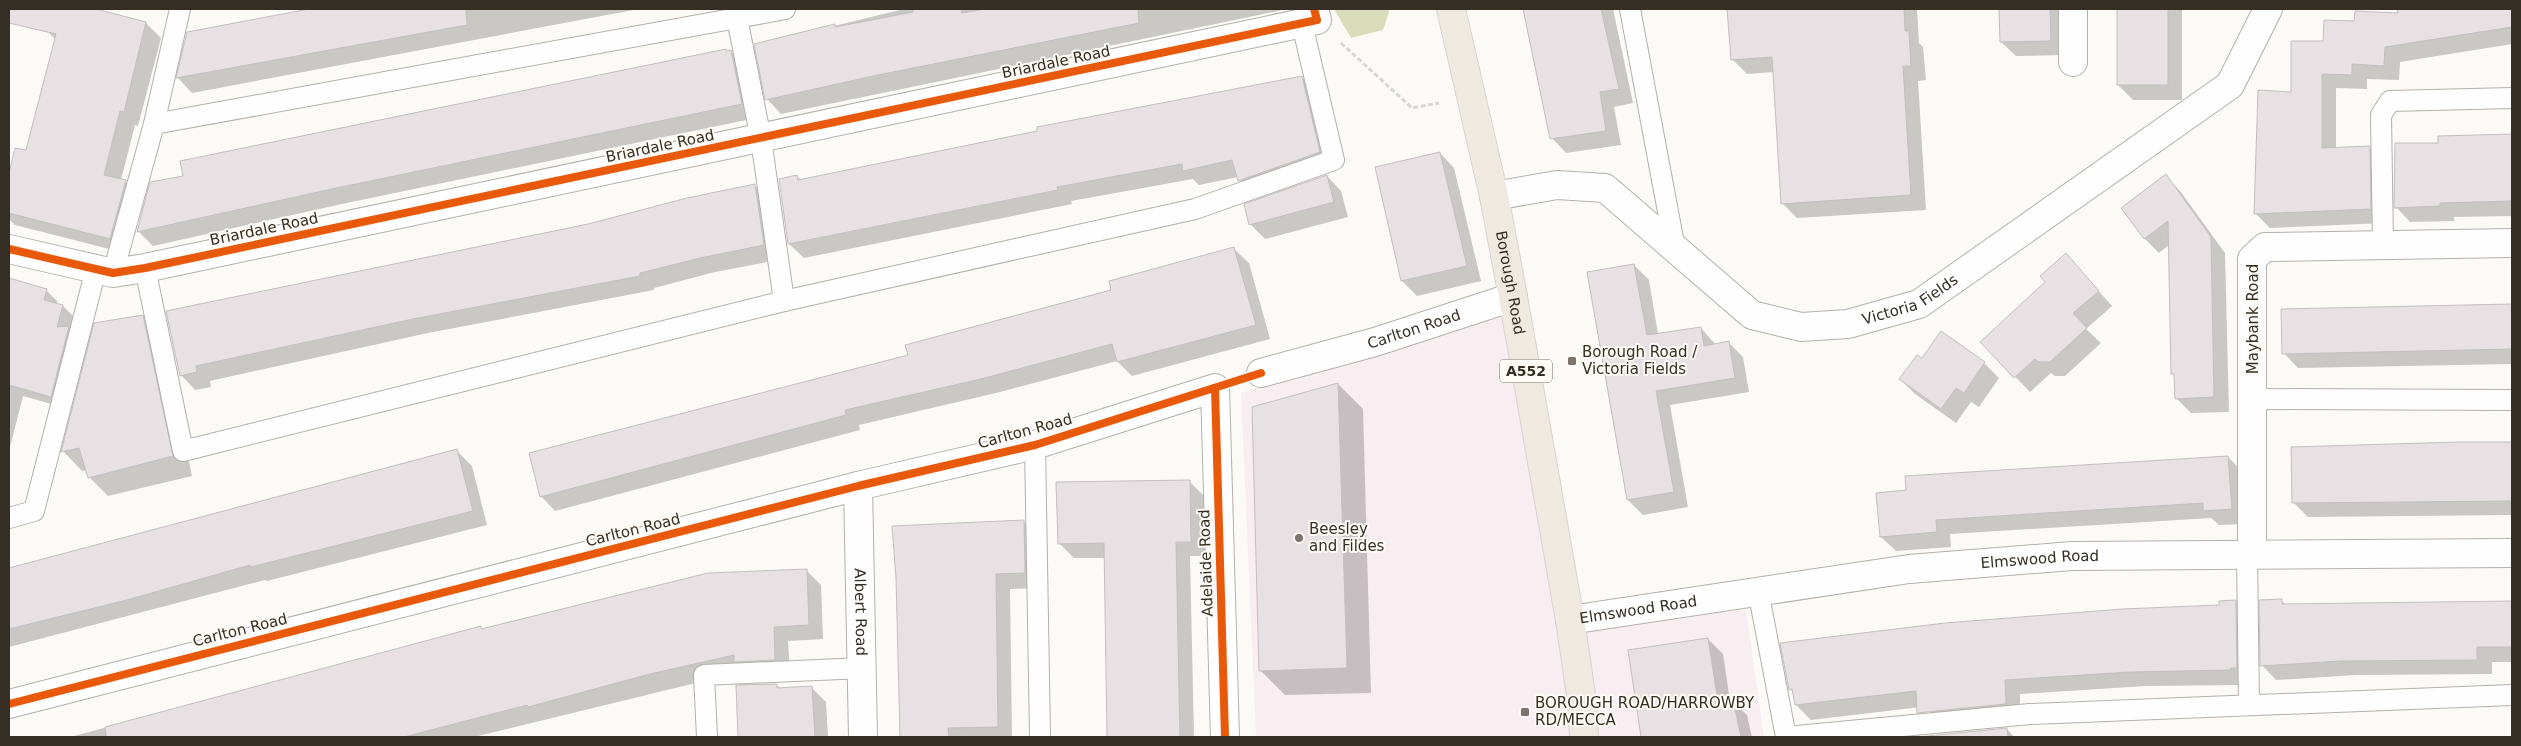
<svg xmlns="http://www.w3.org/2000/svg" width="2521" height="746" viewBox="0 0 2521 746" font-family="'DejaVu Sans',sans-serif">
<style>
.commercial{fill:#f8eef2}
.forest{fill:#d8dcba}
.shadow{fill:#0003}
.building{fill:#e7e1e3;stroke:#c3bec0}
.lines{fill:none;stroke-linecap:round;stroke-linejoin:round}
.lane-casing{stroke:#b4b0aa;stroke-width:22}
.street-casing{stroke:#b4b0aa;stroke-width:30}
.highway-casing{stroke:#d6d4d0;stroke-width:30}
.path{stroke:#d7d7d6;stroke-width:3;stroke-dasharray:5 2.5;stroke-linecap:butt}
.lane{stroke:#fffefe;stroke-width:20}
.street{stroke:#fffefe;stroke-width:28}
.highway{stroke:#efe9e0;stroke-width:28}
.cycleway-casing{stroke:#fefaf5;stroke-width:11}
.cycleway{stroke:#e8590c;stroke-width:8}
.poi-dot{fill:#7b756e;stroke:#fefaf5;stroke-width:2}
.labels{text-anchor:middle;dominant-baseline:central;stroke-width:4;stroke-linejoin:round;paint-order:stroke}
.shield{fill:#fefaf5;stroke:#716b63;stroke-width:1}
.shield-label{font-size:14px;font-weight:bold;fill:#352e24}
.street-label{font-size:15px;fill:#352e24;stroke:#fefaf5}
.poi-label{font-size:15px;fill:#352e24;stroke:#fefaf5;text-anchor:start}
</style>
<rect width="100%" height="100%" fill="#fcfaf7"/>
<path class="commercial" d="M1501 315 1559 624 1746 610 1764 737H1256L1241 393Z"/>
<path class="forest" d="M1334 9H1388L1389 12 1383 30 1351 38Z"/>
<g class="shadow">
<path d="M53 9H91L146 23 161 38 138 126 135 125 121 180 126 182 140 196 125 253 15 225 9 219V178L16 149 27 152 56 40 47 31Z"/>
<path d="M318 9H639L192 93 178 78 188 33Z"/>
<path d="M904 9H1288L781 114 767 99 756 45Z"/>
<path d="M1525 9H1613L1633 103 1614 107 1621 145 1566 153 1552 138Z"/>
<path d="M1729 9H1917L1919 43 1923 47 1926 80 1918 81 1926 210 1797 218 1782 203 1774 72 1747 74 1732 59Z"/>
<path d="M2001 9H2064L2065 55 2016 56 2001 42Z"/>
<path d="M2118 9H2182V100H2133L2118 85Z"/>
<path d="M2398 9H2512V44L2400 62 2399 80 2367 79V89L2336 88V149L2369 148 2384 162 2385 223 2270 228 2255 213 2292 93 2324 43 2356 22 2399 14Z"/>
<path d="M731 51 746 66 756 118 342 204 153 246 138 231 184 177 181 162 408 114Z"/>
<path d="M1302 77 1316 92 1334 167 1253 195 1238 177 1199 185 1193 179 1071 201 1072 204 804 258 789 244 797 176 801 180Z"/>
<path d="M2512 135V216L2454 217V221L2410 222 2396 207 2439 144V137Z"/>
<path d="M1440 153 1454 168 1481 281 1417 296 1402 281 1376 168Z"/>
<path d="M1327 176 1341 191 1348 217 1265 239 1251 225 1245 205Z"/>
<path d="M2165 176 2180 191 2225 253 2229 412 2191 413 2176 398V377L2172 373 2169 245 2159 253 2144 238Z"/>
<path d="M755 186 770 200 778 260 715 272 654 288V290L428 333 210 381 211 387 195 390 181 375 167 312 589 225Z"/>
<path d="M1234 249 1249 263 1270 339 1132 376 1117 361 996 393 859 425 860 430 555 511 541 496 909 356Z"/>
<path d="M1634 265 1649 280 1658 334 1701 328 1716 345 1729 343 1743 357 1749 392 1670 405 1688 507 1643 515 1628 500Z"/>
<path d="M2080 270 2112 306 2086 329 2101 343 2065 376H2055L2051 373 2030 392 1982 342Z"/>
<path d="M9 280 46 290 57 301V304L63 306 74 317 62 407 23 396 9 451Z"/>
<path d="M2512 305V364L2298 368 2284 353 2283 310Z"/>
<path d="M142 317 162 336 192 476 108 496 89 477 87 470 82 471 63 451Z"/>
<path d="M1941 333 1984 363 1999 378 1979 407 1971 402 1956 423 1915 394 1900 379 1922 360Z"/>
<path d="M1338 384 1363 409 1371 693 1285 695 1260 670 1253 408Z"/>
<path d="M2459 444H2512V515L2308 517 2293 502Z"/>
<path d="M457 451 472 466 487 525 267 581 265 580 9 647V570L238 507Z"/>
<path d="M2228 457 2243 472 2246 524 2219 525 2211 518 1950 534 1951 547 1896 551 1881 537 1908 491Z"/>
<path d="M1189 481 1204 496 1205 556H1190L1194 737H1109L1105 558H1074L1059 543Z"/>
<path d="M1024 522 1039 536 1040 588 1010 589 1012 737H901L897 578Z"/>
<path d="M806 570 821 585 823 639 788 641 790 674 745 671 474 737H70L480 628 482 630Z"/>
<path d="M2281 600 2286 605 2512 603V662H2492V674L2356 675 2276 680 2262 665Z"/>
<path d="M2235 601 2250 616 2246 685 2146 686 2020 694V719L1944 726 1930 711 1929 706 1811 720 1796 705 1794 693 1790 689 2220 607Z"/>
<path d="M1708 639 1723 654 1730 701 1732 700 1747 715 1752 737H1643L1629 651Z"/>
<path d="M776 685 780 689 812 688 826 702 828 737H740L737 687Z"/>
<path d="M2007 729 2014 737H1931Z"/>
</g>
<g class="building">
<path d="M9 9H96L146 22 124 112 120 111 104 175 126 180 110 239 9 213V173L15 148 26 150 56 34 9 23Z"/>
<path d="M309 9H466L467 25 176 78 187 32Z"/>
<path d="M913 9H961L962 13 985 9H1138L1139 23 878 75 765 100 754 44 835 24V27L913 12Z"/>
<path d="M1523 9H1601L1619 89 1600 92 1606 131 1550 139Z"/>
<path d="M1727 9H1904L1905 31H1909L1911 66H1903L1911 195 1781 204 1772 57 1731 60Z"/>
<path d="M1999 9H2050L2051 41 2000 42Z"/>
<rect x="2117" y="9" width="51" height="76"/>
<path d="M2397 9H2512V27L2385 47 2384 66 2352 64V75L2322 74V148L2370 146 2371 209 2254 214 2258 90 2291 92V41H2323L2324 20 2354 21 2355 11 2398 13Z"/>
<path d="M726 49 727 51 731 50 742 104 327 190 137 232 150 182 183 176 180 161Z"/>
<path d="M1302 76 1320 152 1238 181 1232 160 1183 171 1182 164 1057 187 1058 190 788 244 779 179 797 175 798 180 1037 131V127Z"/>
<path d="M2512 134V201L2440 203V206L2394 208 2395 143H2438V136Z"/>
<path d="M1440 152 1467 266 1401 281 1375 167Z"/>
<path d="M2166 174 2211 237 2214 397 2175 399 2174 374H2171L2168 221 2144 239 2121 208Z"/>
<path d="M1327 175 1334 202 1249 225 1244 204Z"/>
<path d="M755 184 764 245 700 258 640 273V276L413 319 196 366 197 372 180 376 166 311 588 224 687 198Z"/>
<path d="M1234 247 1256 325 1117 362 1112 344 981 379 845 410 846 415 540 497 529 453 908 355 905 345 1111 290 1109 281Z"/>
<path d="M2066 253 2099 291 2073 313 2087 328 2050 362H2039L2035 359 2014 378 1980 342 2045 282 2040 276Z"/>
<path d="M1634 264 1647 335 1701 327 1704 346 1729 341 1735 378 1656 391 1674 492 1627 500 1587 272Z"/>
<path d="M9 278 47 289 44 300 63 305 57 327 69 326 51 397 9 385Z"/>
<path d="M2512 304V349L2282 354 2281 309Z"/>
<path d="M143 315 173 456 88 478 79 448 61 452 94 323Z"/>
<path d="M1941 331 1985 362 1964 393 1956 388 1941 409 1899 379 1917 355 1922 358Z"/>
<path d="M1338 383 1347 668 1259 671 1252 407Z"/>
<path d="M2459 442H2512V501L2292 503 2291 447Z"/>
<path d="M457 449 473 511 251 567 250 565 127 600 9 629V568Z"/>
<path d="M2228 456 2232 509 2203 511V503L1936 520 1937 532 1880 537 1876 493 1906 490 1905 476Z"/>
<path d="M1190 480 1191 542H1176L1180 737H1107L1104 543 1058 544 1056 482Z"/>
<path d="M1024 520 1025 573 996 574 998 727 948 728 949 737H900L896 578 892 526Z"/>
<path d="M807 569 809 625 774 627 775 660 734 662V655L650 674 528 707 527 705 404 737H106L105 727 481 626V629L708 573Z"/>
<path d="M2282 599V604L2512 601V647H2477V660L2341 661 2260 666 2259 600Z"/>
<path d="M2236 600 2237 668H2231V670L2130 672 2005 680 2006 704 1917 713 1916 691 1795 705 1792 689 1789 690 1780 643 1945 623 2122 609 2219 605V601Z"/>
<path d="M1708 638 1718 702 1733 699 1741 737H1641L1628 650Z"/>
<path d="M777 684V688L812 686 815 737H738L736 685Z"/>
<path d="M2007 728 2008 737H1918Z"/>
</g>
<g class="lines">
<defs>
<g id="lane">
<path d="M735 9 737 18 785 9"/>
<path d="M1630 9 1675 249"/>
<path d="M154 124 180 9"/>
<path d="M2383 245 2381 115 2390 101 2512 98"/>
<path d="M145 268 183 451 784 301"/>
<path d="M113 273 154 124 737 18 761 139 784 301 1195 209 1334 160 1302 24"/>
<path d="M2254 399 2512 400"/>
<path d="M1035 445 1040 737"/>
<path d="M9 518 34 511 96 269"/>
<path d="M2247 554 2249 705"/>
<path d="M1758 590 1786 737 2030 714 2512 695"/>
<path d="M707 737 704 675 863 668"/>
</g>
<g id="street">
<path d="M2073 9V62"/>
<path id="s1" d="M1494 196 1557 185 1605 188 1752 315 1801 327 1848 324 1919 304 2230 85 2268 9"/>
<path d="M9 249 113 273 145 268 1317 20 1314 9"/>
<path id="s2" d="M1261 373 1375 342 1513 297"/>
<path id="s3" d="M858 486 863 737"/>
<path d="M2252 554V259L2265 247 2512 243"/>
<path id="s4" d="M1570 620 1909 569 2072 556 2512 553"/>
<path d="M9 704 858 486 1035 445 1215 388 1225 737"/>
</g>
<g id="highway">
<path id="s5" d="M1451 9 1494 196 1513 297 1570 620 1582 702 1584 737"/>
</g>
</defs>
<use href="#lane" class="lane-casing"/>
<use href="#street" class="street-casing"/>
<use href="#highway" class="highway-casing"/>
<path class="path" d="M1341 43 1412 108 1439 103"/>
<use href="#lane" class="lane"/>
<use href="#street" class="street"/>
<use href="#highway" class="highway"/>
<defs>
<g id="cycleway">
<path d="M9 249 113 273 145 268 1317 20 1314 9"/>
<path d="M1215 388 1225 737"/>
<path d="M9 704 858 486 1035 445 1261 373"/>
</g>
</defs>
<use href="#cycleway" class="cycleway-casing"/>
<use href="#cycleway" class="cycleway"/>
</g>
<g class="poi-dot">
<rect x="1567" y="356" width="10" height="10" rx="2.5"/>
<circle cx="1299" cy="538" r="5"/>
<rect x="1520" y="707" width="10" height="10" rx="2.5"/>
</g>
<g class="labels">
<rect class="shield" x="1500" y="359.5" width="52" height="23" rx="4"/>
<g class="shield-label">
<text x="1526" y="371">A552</text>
</g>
<g class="street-label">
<text transform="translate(1056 62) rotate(-12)">Briardale Road</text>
<text transform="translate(660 146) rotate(-12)">Briardale Road</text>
<text transform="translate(264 229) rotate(-12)">Briardale Road</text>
<text stroke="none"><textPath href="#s5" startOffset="280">Borough Road</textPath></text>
<text stroke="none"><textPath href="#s1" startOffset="471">Victoria Fields</textPath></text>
<text transform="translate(2253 319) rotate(-90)">Maybank Road</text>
<text stroke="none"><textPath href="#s2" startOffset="159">Carlton Road</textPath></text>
<text transform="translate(1025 431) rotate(-15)">Carlton Road</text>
<text transform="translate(633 530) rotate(-14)">Carlton Road</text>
<text stroke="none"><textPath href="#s4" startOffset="474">Elmswood Road</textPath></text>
<text transform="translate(1206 563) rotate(-92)">Adelaide Road</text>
<text stroke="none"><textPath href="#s4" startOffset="69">Elmswood Road</textPath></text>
<text stroke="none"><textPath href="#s3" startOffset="126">Albert Road</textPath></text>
<text transform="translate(240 630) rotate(-14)">Carlton Road</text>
</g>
<g class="poi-label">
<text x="1582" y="352">Borough Road /<tspan x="1582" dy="17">Victoria Fields</tspan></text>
<text x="1309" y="529">Beesley<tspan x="1309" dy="17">and Fildes</tspan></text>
<text x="1535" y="703">BOROUGH ROAD/HARROWBY<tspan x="1535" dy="17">RD/MECCA</tspan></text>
</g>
</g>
<rect width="2521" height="746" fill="none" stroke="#352e24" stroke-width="20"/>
</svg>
